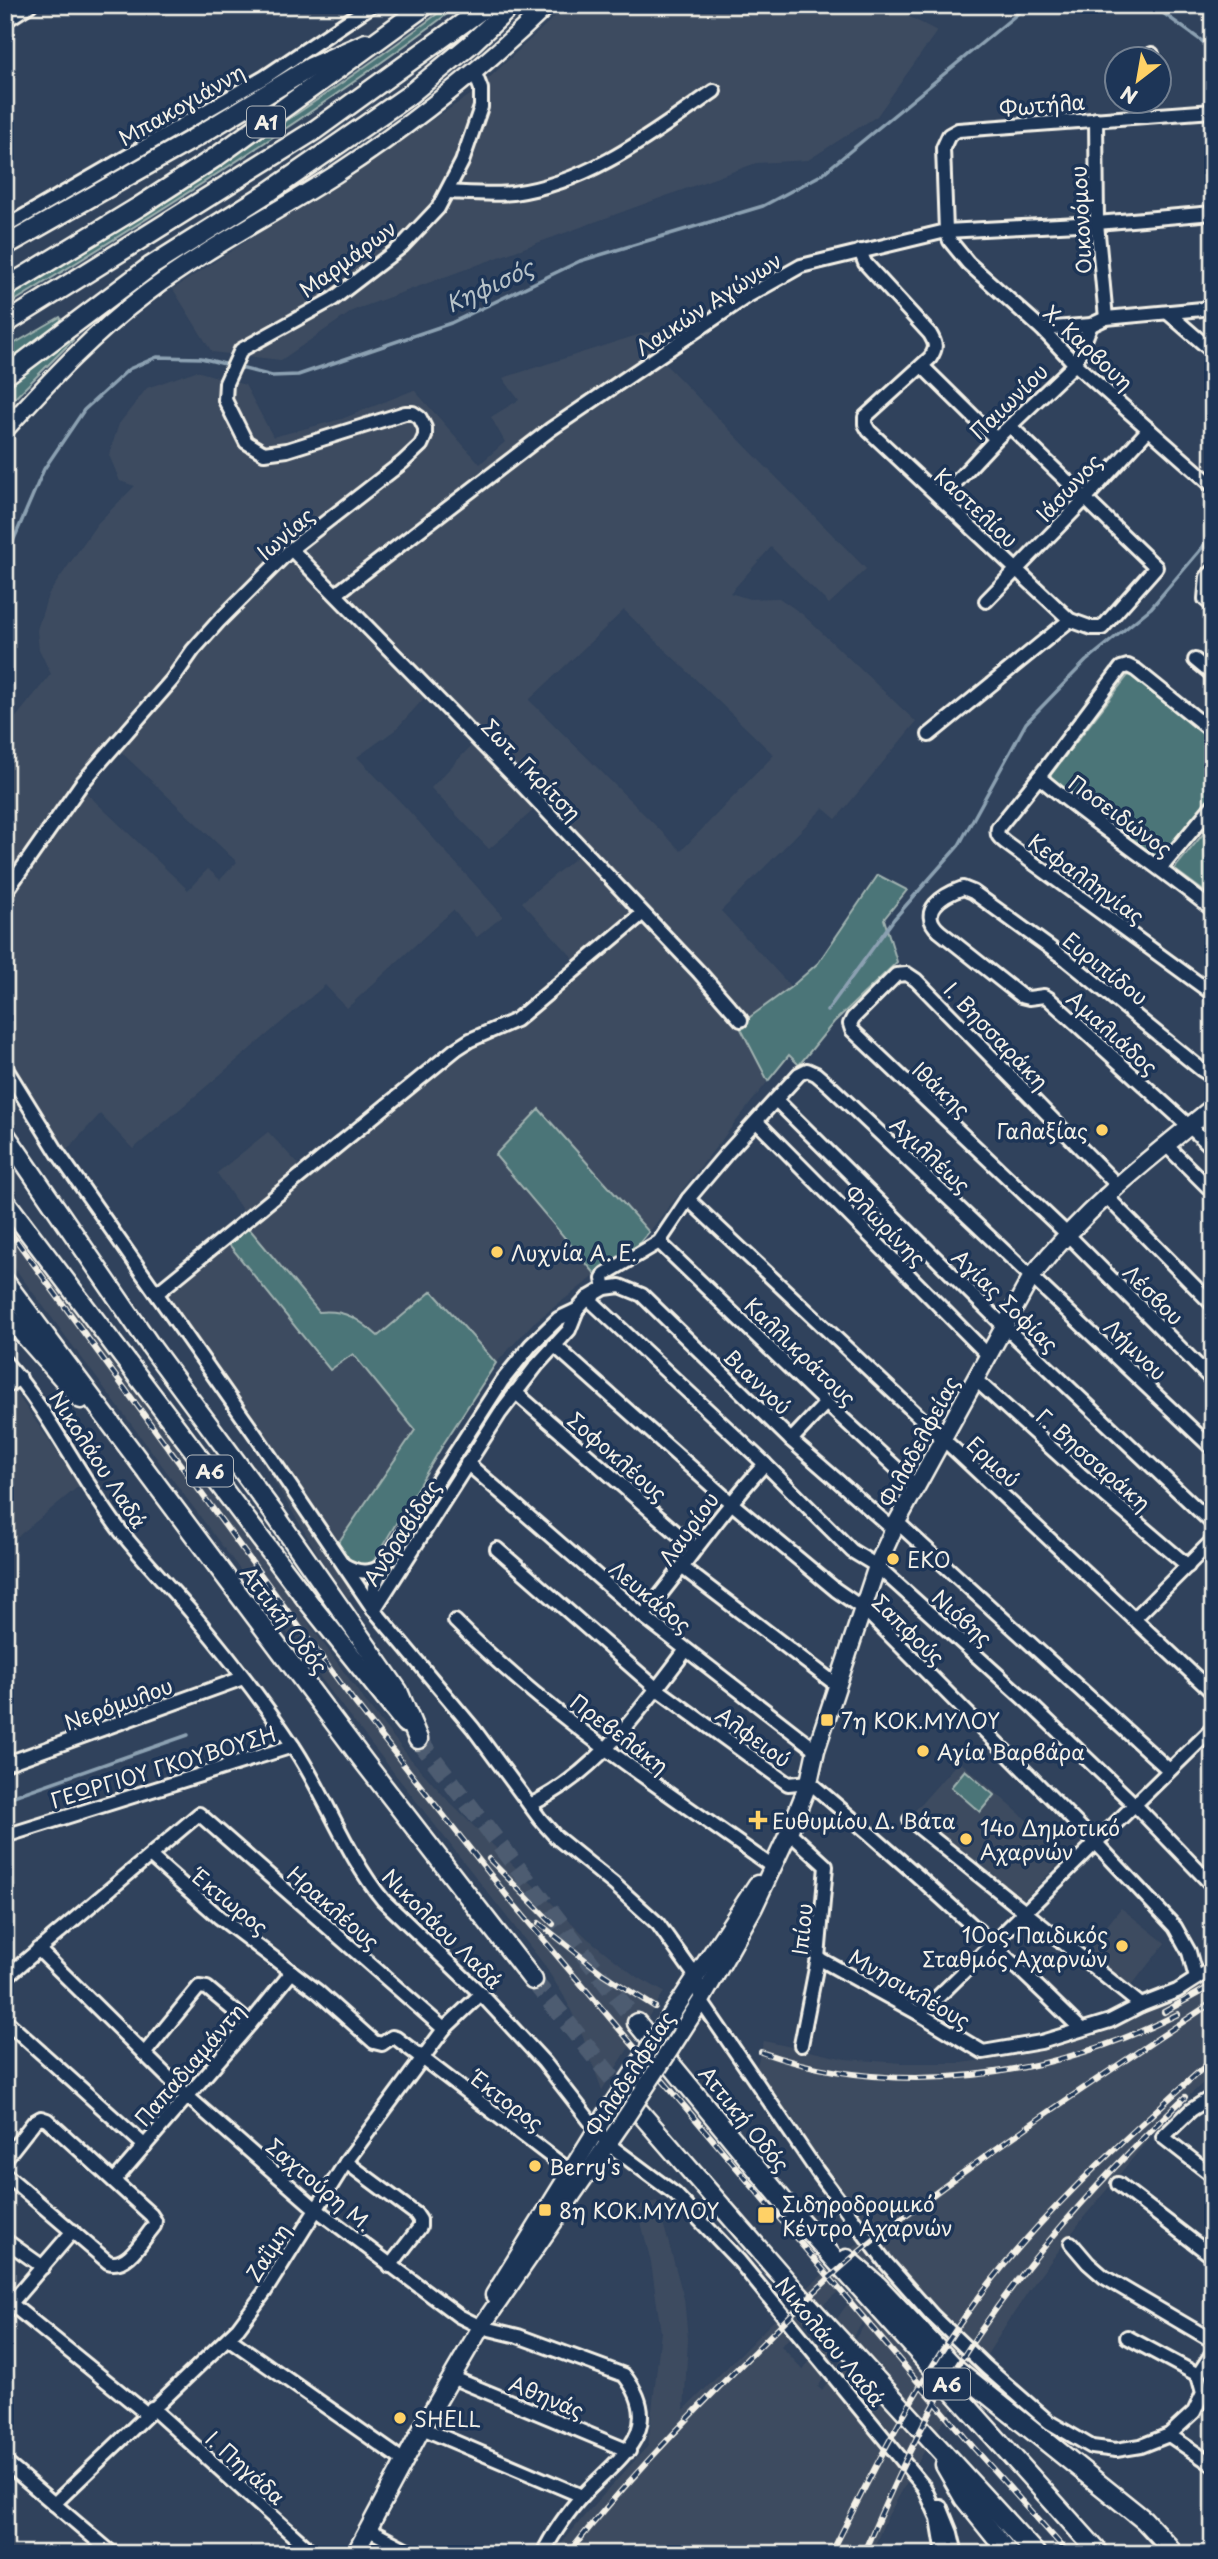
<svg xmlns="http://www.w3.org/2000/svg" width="1218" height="2559" viewBox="0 0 1218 2559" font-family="'Playpen Sans',sans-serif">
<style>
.built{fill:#3e4c60;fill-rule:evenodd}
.green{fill:#4c7478;stroke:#a0b2b0;stroke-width:2}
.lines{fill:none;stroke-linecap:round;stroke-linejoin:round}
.stream{stroke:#8ca1b2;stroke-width:3.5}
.highway-tunnel{stroke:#4d5c71;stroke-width:18;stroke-dasharray:18 9;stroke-linecap:butt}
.minor-casing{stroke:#f4f1e8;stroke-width:18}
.major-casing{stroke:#f4f1e8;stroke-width:21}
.highway-casing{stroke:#f4f1e8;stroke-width:23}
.minor{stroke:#1d3557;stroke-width:12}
.major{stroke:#1d3557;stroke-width:16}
.highway{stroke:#1d3557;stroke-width:18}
.rail-casing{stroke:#f4f1e8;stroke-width:6}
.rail{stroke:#1d3557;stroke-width:3.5;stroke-dasharray:10;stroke-linecap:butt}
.major-bridge-casing{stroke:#f4f1e8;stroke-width:21;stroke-linecap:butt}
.major-bridge{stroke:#1d3557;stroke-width:16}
.poi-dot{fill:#ffd166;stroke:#1d3557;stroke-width:2.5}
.labels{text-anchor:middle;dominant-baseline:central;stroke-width:7;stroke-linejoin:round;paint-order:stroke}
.shield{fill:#1d3557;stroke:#b4b9bc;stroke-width:2}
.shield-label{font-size:19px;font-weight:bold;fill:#f4f1e8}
.street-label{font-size:21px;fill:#f4f1e8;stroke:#1d3557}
.poi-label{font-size:21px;fill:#f4f1e8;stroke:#1d3557;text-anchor:start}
.water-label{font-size:23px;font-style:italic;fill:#b7c2c8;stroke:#1d3557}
</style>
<rect width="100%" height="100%" fill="#30425c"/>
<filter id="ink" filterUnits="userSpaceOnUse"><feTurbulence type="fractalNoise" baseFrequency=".0143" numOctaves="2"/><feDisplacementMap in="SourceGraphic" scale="14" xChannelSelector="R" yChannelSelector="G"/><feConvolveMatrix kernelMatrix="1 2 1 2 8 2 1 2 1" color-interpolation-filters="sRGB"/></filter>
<g filter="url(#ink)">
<g class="built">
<path d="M567 5H886L937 31 877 116 808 160 756 163 354 310 281 360 212 352 173 289 472 94Z"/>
<path d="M647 332 667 335 685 346 664 363 866 569 829 604 771 547 730 593 749 599 779 598 802 614 916 722 836 819 823 808 721 911 791 987 739 1025 768 1081 649 1232 539 1110 496 1155 596 1275 533 1323 496 1363 432 1291 378 1337 364 1324 352 1354 415 1430 332 1552 357 1589 348 1598 324 1564 156 1286 243 1211 217 1173 268 1132 299 1165 445 1051 493 1035 576 961 522 902 580 854 536 808 489 849 431 788 475 742 426 696 395 730 357 757 408 810 503 916 477 937 453 910 347 1008 325 985 133 1149 100 1114 62 1155 5 1052V731L51 674 39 649 37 630 48 595 97 524 135 486 120 481 109 455 119 424 147 388 196 371 245 385 273 437 342 419 414 390 480 464 505 442 491 417 519 400 503 378ZM624 610 774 755 681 851 529 700ZM119 750 237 862 220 880 208 869 188 890 83 790Z"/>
<path d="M5 1211 153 1408 370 1708 408 1756 450 1803 587 1938 634 1975 664 1992 602 2090 580 2029 564 1996 543 1963 344 1709 5 1255Z"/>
<path d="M5 1377 80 1485 5 1547Z"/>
<path d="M959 1761 1067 1855 1021 1902 913 1813Z"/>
<path d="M1121 1908 1165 1943 1131 1986 1087 1951Z"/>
<path d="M1213 1976V2074L1171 2112 1084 2217 1029 2290 926 2448 885 2521 871 2554H553L586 2514 648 2446 661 2332 651 2262 637 2206 657 2201 684 2299 688 2339 684 2410 804 2291 869 2234 755 2072 764 2041 845 2059 903 2063H962L1023 2054 1124 2024 1174 1999ZM885 2251 888 2254 843 2310 803 2370 781 2346 818 2309ZM905 2270 851 2344 822 2391 818 2387 838 2356 881 2298Z"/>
</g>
<g class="green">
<path d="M449 5H459C314 116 160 211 5 307V300C156 206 307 113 449 5Z"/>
<path d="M60 317 73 340 5 408V349Z"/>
<path d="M1133 669 1213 735V797L1161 860 1049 777Z"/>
<path d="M1213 822V898L1174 869Z"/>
<path d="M878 875 907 890 884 919 897 962 834 1022 799 1065 789 1055 768 1081 739 1025 791 987 818 963Z"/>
<path d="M539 1109 649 1232 632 1252 596 1275 495 1155Z"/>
<path d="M247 1226 319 1312C345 1309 360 1320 378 1336L432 1291 496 1363 444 1443 357 1589 332 1552 415 1430 353 1354 330 1370 227 1242Z"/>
<path d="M965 1770 994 1795 980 1812 951 1787Z"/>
</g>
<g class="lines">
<g class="stream">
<path d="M1152 5 1213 49"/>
<path d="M5 560 44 469 84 410 129 369 157 357 201 358 272 376 298 375 451 323 580 261 763 206 821 175 1028 5"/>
<path d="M827 1011 894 919 959 845 1026 723 1086 661 1151 608 1213 535"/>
<path d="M5 1799 188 1735"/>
</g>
<g class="highway-tunnel">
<path d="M418 1739 637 2023"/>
<path d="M533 1980 637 2109"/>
</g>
<defs>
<g id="minor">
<path d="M5 21 30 5"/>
<path d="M1152 54 1153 60"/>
<path d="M1213 111 958 130 949 135 943 148 946 231 950 241 968 263 1042 329 1075 364 1213 486"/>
<path d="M1096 119 1097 223 1106 318"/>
<path d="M448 192C469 193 492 195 513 193 590 183 652 134 714 91"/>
<path d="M5 227 265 77 372 5"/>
<path d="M860 251 865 263 930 334C936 344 937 348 930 358L865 417V424L869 431 1070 620 1092 628H1102L1156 567 1010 426"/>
<path d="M1168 313 1213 352"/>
<path d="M1042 329 1091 325 1106 318 1213 308"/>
<path d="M922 366 996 439"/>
<path d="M941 498 996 439 1075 364 1091 325"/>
<path d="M291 549 522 785 699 972 741 1020"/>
<path d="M1213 571 1207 577 1205 599 1213 606"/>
<path d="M336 594 551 429 746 297 801 266 946 231 1097 223 1213 213"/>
<path d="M986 601 1086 498 1149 429"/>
<path d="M1195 660 1213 675"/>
<path d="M1213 732 1136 670 1128 666 1121 668 1039 777 998 828C996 836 1000 838 1006 843L1213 994"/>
<path d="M929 735 1070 620"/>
<path d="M1039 777C1095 825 1156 864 1213 910"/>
<path d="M1161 868 1213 805"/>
<path d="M5 893 82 783 172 680 193 650 218 622 291 549 403 462 421 445 425 436V428L420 418 413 413H405L287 450 264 453 246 442 225 400 226 383 241 350 333 299 402 246 438 208 462 162 481 107V89L474 71"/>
<path d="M5 1067 58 1153 259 1440 374 1610 473 1728 540 1819 556 1837 614 1884 658 1924 696 1977 701 2001 817 2171 886 2263 932 2315 986 2367 1049 2422 1092 2447 1116 2450 1141 2446 1169 2435 1194 2412 1203 2393 1198 2375 1213 2352"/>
<path d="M1213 1077 1202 1070 1067 960 973 892 963 888C943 895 917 911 939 931L1021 996 1029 998 1044 996 1048 998 1213 1148"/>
<path d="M777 1101 1004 1326 1213 1524"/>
<path d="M757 1122 988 1355"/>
<path d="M1167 1146 1213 1192"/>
<path d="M1117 1185 916 980 907 974 896 975 853 1018 850 1024 852 1030 1067 1234 1213 1381"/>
<path d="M1105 1195 1213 1305"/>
<path d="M688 1199 1213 1693"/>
<path d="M659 1242 826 1403 917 1487"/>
<path d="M605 1288 603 1279 605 1274 659 1242 688 1199 727 1153 799 1074 807 1070 816 1074 830 1086 1213 1449"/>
<path d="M157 1293 456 1049 470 1040 516 1020 642 914"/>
<path d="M588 1298 764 1463 852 1551 877 1566 1031 1705 1135 1805 1213 1886"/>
<path d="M554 1345 730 1502 836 1590 865 1610 1096 1843 1175 1927 1189 1952 1196 1978"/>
<path d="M5 1362C52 1414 79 1478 122 1533 144 1561 169 1586 192 1613 228 1656 264 1702 295 1749 327 1798 346 1855 383 1900L481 1994 544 2062 608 2144 675 2194 739 2261 924 2487 938 2518 944 2554"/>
<path d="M975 1379 1080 1474 1188 1566"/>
<path d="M5 1387 20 1378"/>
<path d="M515 1392 695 1549"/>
<path d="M791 1440 826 1403"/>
<path d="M467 1463 643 1616 816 1750"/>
<path d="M897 1522 1169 1770"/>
<path d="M497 1549 657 1689 788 1784 809 1782C903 1861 994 1943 1081 2029"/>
<path d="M344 1565C358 1573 369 1574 382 1566"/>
<path d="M683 1568 838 1686"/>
<path d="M373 1609 374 1587 383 1565 502 1381 531 1345 558 1319 577 1310"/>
<path d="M374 1610 500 1413 537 1365 569 1330 577 1310 588 1298 605 1288 620 1286 642 1295 791 1440 894 1530"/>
<path d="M643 1616C685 1566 720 1512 765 1464"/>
<path d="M1134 1619 1213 1540"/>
<path d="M455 1621C549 1716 663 1789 771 1866"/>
<path d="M5 1764 243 1678"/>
<path d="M530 1805C597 1773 642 1708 686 1650"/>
<path d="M910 1820 1141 2005"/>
<path d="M789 1832 826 1866 818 1958 801 2045"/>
<path d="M5 1836 293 1746"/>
<path d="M150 1856 219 1917 317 1991 374 2042 382 2044 392 2037 396 2038 570 2171"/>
<path d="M38 1949 187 2096 316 2209 459 2316 481 2327 518 2336 624 2375C668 2430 617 2459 583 2495 570 2509 550 2537 543 2554"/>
<path d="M818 1958 918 2013 983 2052 1041 2042 1110 2021 1141 2005 1177 1991 1213 1968"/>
<path d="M5 1978 199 1814 444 2029"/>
<path d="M918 2013 937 1998 1213 1728"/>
<path d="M5 2020 145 2146"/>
<path d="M144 2054 199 1987 207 1988 250 2024"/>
<path d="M1213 2096 1191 2110 1163 2137 1213 2176"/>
<path d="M5 2159 34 2122 41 2118 47 2120 151 2215 155 2221 154 2226C143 2239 127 2269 108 2262L5 2174"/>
<path d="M346 2162 416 2214 420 2220V2227L390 2266"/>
<path d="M114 2181 250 2024 292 1972"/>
<path d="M1118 2184 1213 2257"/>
<path d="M5 2240 43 2267"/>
<path d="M1071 2243 1088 2263 1104 2277 1213 2341"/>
<path d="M5 2299 147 2414"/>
<path d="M5 2310 73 2231"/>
<path d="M1127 2337 1198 2375"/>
<path d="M228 2338 404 2461"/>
<path d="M451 2377 629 2451"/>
<path d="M152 2408 314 2554"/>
<path d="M422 2428 582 2496"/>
<path d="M1169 2435 1213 2465"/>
<path d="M5 2462 113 2554"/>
<path d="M54 2504 238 2328 264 2293 346 2162 444 2029 481 1994"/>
<path d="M940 2506 951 2533 956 2554"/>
<path d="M369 2530 415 2554"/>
</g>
<g id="major">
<path d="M5 430C49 381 94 333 147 293 206 248 274 214 336 174 411 125 483 68 548 5"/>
<path d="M665 2024 757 1884"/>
<path d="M671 2048 701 2001 754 1907 789 1832 809 1782 816 1750 877 1566 897 1522 1032 1276C1084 1209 1147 1160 1213 1107"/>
<path d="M494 2295 610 2108"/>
<path d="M355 2554 422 2428 481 2327 622 2123"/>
</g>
<g id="highway">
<path d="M5 246 193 139 311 67 366 43"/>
<path d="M5 288 140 206 216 157 426 5"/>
<path d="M5 324 315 130 488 5"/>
<path d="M5 376 151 266 269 192 409 95 472 43 512 5"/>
<path d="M5 1134 152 1348 273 1512 398 1691 418 1739"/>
<path d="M5 1201 310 1604 405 1723"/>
<path d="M5 1282 365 1763 533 1980"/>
<path d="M5 1313 81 1399"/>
<path d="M637 2023 794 2214 1100 2554"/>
<path d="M637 2109 796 2292 1036 2554"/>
<path d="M847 2259 877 2285 956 2369 1144 2520 1169 2547"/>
<path d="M945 2465 964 2498 1009 2554"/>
</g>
</defs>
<use href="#minor" class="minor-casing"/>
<use href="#major" class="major-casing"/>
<use href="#highway" class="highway-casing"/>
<use href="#minor" class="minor"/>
<use href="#major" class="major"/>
<use href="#highway" class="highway"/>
<defs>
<g id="rail">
<path d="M5 1225 352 1699 515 1906 973 2447 1069 2554"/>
<path d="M489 1859 553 1924"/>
<path d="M539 1923 603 1974 655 2007"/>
<path d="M1164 2012 1213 1985"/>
<path d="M761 2052C897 2100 1051 2078 1178 2014"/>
<path d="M568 2554C624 2483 687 2418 751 2355 791 2315 830 2274 875 2239 983 2154 1098 2078 1213 2002"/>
<path d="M831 2554C875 2467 918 2380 976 2301 1043 2210 1129 2135 1213 2059"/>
<path d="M863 2554C887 2500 910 2447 939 2396 1004 2284 1092 2186 1185 2097"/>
</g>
</defs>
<use href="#rail" class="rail-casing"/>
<use href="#rail" class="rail"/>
<defs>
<g id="major-bridge">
<path d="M610 2108 665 2024"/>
<path d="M622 2123 671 2048"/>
</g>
</defs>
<use href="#major-bridge" class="major-bridge-casing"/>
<use href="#major-bridge" class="major-bridge"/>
</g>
</g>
<g class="poi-dot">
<circle cx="1102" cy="1130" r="7"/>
<circle cx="497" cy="1252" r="7"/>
<circle cx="893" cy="1559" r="7"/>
<rect x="820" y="1713" width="14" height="14" rx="3.5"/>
<circle cx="923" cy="1751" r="7"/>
<path d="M754.5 1809.5h7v7h7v7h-7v7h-7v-7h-7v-7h7z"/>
<circle cx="966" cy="1839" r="7"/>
<circle cx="1122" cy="1946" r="7"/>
<circle cx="535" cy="2166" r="7"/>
<rect x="538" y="2203" width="14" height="14" rx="3.5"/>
<rect x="757" y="2206" width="18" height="18" rx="3.5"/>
<circle cx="400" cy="2418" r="7"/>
</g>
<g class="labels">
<g class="shield">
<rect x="247" y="106.5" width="38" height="31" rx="5"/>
<rect x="187" y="1455.5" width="46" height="31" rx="5"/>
<rect x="924" y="2368.5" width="46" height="31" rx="5"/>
</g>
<g class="shield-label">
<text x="266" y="122">Α1</text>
<text x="210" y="1471">Α6</text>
<text x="947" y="2384">Α6</text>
</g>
<g class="street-label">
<text transform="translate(181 104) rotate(-30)">Μπακογιάννη</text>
<text transform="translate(1042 104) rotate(-5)">Φωτήλα</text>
<text transform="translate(1080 220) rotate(-93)">Οικονόμου</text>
<text transform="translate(347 258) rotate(-36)">Μαρμάρων</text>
<text transform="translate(708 303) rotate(-33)">Λαικών Αγώνων</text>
<text transform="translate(1089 347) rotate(43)">Χ. Καρβουη</text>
<text transform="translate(1008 401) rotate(-44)">Παιωνίου</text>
<text transform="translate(1068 487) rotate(-47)">Ιάσωνος</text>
<text transform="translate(977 507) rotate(43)">Καστελίου</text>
<text transform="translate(285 533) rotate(-41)">Ιωνίας</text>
<text transform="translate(532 769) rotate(46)">Σωτ. Γκρίτση</text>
<text transform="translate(1121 815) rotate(36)">Ποσειδώνος</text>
<text transform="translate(1087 878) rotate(36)">Κεφαλληνίας</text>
<text transform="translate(1106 968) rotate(39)">Ευριπίδου</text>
<text transform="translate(1113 1032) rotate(42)">Αμαλιάδος</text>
<text transform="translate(997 1035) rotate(46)">Ι. Βησσαράκη</text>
<text transform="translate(942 1089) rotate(43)">Ιθάκης</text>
<text transform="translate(931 1154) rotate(43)">Αχιλλέως</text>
<text transform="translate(886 1225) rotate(45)">Φλωρίνης</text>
<text transform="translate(1154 1294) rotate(45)">Λέσβου</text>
<text transform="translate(1006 1300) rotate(44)">Αγίας Σοφίας</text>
<text transform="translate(1136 1349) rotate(44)">Λήμνου</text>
<text transform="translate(801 1351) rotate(44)">Καλλικράτους</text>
<text transform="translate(758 1381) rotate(44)">Βιαννού</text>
<text transform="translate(918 1441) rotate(-62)">Φιλαδελφείας</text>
<text transform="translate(618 1456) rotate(41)">Σοφοκλέους</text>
<text transform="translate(99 1459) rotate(57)">Νικολάου Λαδά</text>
<text transform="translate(1094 1459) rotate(41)">Γ. Βησσαράκη</text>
<text transform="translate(994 1461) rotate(43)">Ερμού</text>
<text transform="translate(688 1528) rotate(-54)">Λαυρίου</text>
<text transform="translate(401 1532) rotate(-57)">Ανδραβίδας</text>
<text transform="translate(651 1596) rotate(40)">Λευκάδος</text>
<text transform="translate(963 1617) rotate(42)">Νιόβης</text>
<text transform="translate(285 1619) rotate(53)">Αττική Οδός</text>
<text transform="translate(909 1629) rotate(44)">Σαπφούς</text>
<text transform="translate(118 1703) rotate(-20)">Νερόμυλου</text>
<text transform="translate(620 1733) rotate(37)">Πρεβελάκη</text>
<text transform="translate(754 1736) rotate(36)">Αλφειού</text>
<text transform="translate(163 1766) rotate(-17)">ΓΕΩΡΓΙΟΥ ΓΚΟΥΒΟΥΣΗ</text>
<text transform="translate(231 1901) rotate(39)">Έκτωρος</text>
<text transform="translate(334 1907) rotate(41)">Ηρακλέους</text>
<text transform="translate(443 1928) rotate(45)">Νικολάου Λαδά</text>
<text transform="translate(801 1929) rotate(-84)">Ιπίου</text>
<text transform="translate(910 1988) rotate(30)">Μνησικλέους</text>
<text transform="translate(189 2064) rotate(-49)">Παπαδιαμάντη</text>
<text transform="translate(629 2073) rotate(-57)">Φιλαδελφείας</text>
<text transform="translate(508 2100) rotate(37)">Έκτορος</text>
<text transform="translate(745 2118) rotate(51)">Αττική Οδός</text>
<text transform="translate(320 2184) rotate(40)">Σαχτούρη Μ.</text>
<text transform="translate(267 2252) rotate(-58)">Ζαΐμη</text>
<text transform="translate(831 2341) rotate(51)">Νικολάου Λαδά</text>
<text transform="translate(547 2396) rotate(22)">Αθηνάς</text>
<text transform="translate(246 2467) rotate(42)">Ι. Πηγάδα</text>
</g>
<g class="poi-label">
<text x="1088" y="1130" text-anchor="end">Γαλαξίας</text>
<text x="511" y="1252">Λυχνία A. E.</text>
<text x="907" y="1559">EKO</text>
<text x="841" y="1720">7η ΚΟΚ.ΜΥΛΟΥ</text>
<text x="937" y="1751">Αγία Βαρβάρα</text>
<text x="772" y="1820">Ευθυμίου Δ. Βάτα</text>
<text x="980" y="1827">14ο Δημοτικό<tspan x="980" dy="24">Αχαρνών</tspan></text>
<text x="1108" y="1934" text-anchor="end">10ος Παιδικός<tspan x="1108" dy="24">Σταθμός Αχαρνών</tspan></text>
<text x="549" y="2166">Berry's</text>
<text x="782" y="2203">Σιδηροδρομικό<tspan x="782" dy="24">Κέντρο Αχαρνών</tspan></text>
<text x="559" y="2210">8η ΚΟΚ.ΜΥΛΟΥ</text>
<text x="414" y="2418">SHELL</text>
</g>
<g class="water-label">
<text transform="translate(489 285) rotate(-25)">Κηφισός</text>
</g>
</g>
<rect width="1218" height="2559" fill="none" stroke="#1d3557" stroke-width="28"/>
<rect x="14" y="14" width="1190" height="2531" fill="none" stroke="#f4f1e8" stroke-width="2.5" filter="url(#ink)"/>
<g transform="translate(1138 80) rotate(211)"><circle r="33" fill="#1d3557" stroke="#738091" stroke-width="2"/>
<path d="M0-5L12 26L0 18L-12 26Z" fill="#ffd166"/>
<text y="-10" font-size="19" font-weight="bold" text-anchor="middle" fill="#f4f1e8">N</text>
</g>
</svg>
